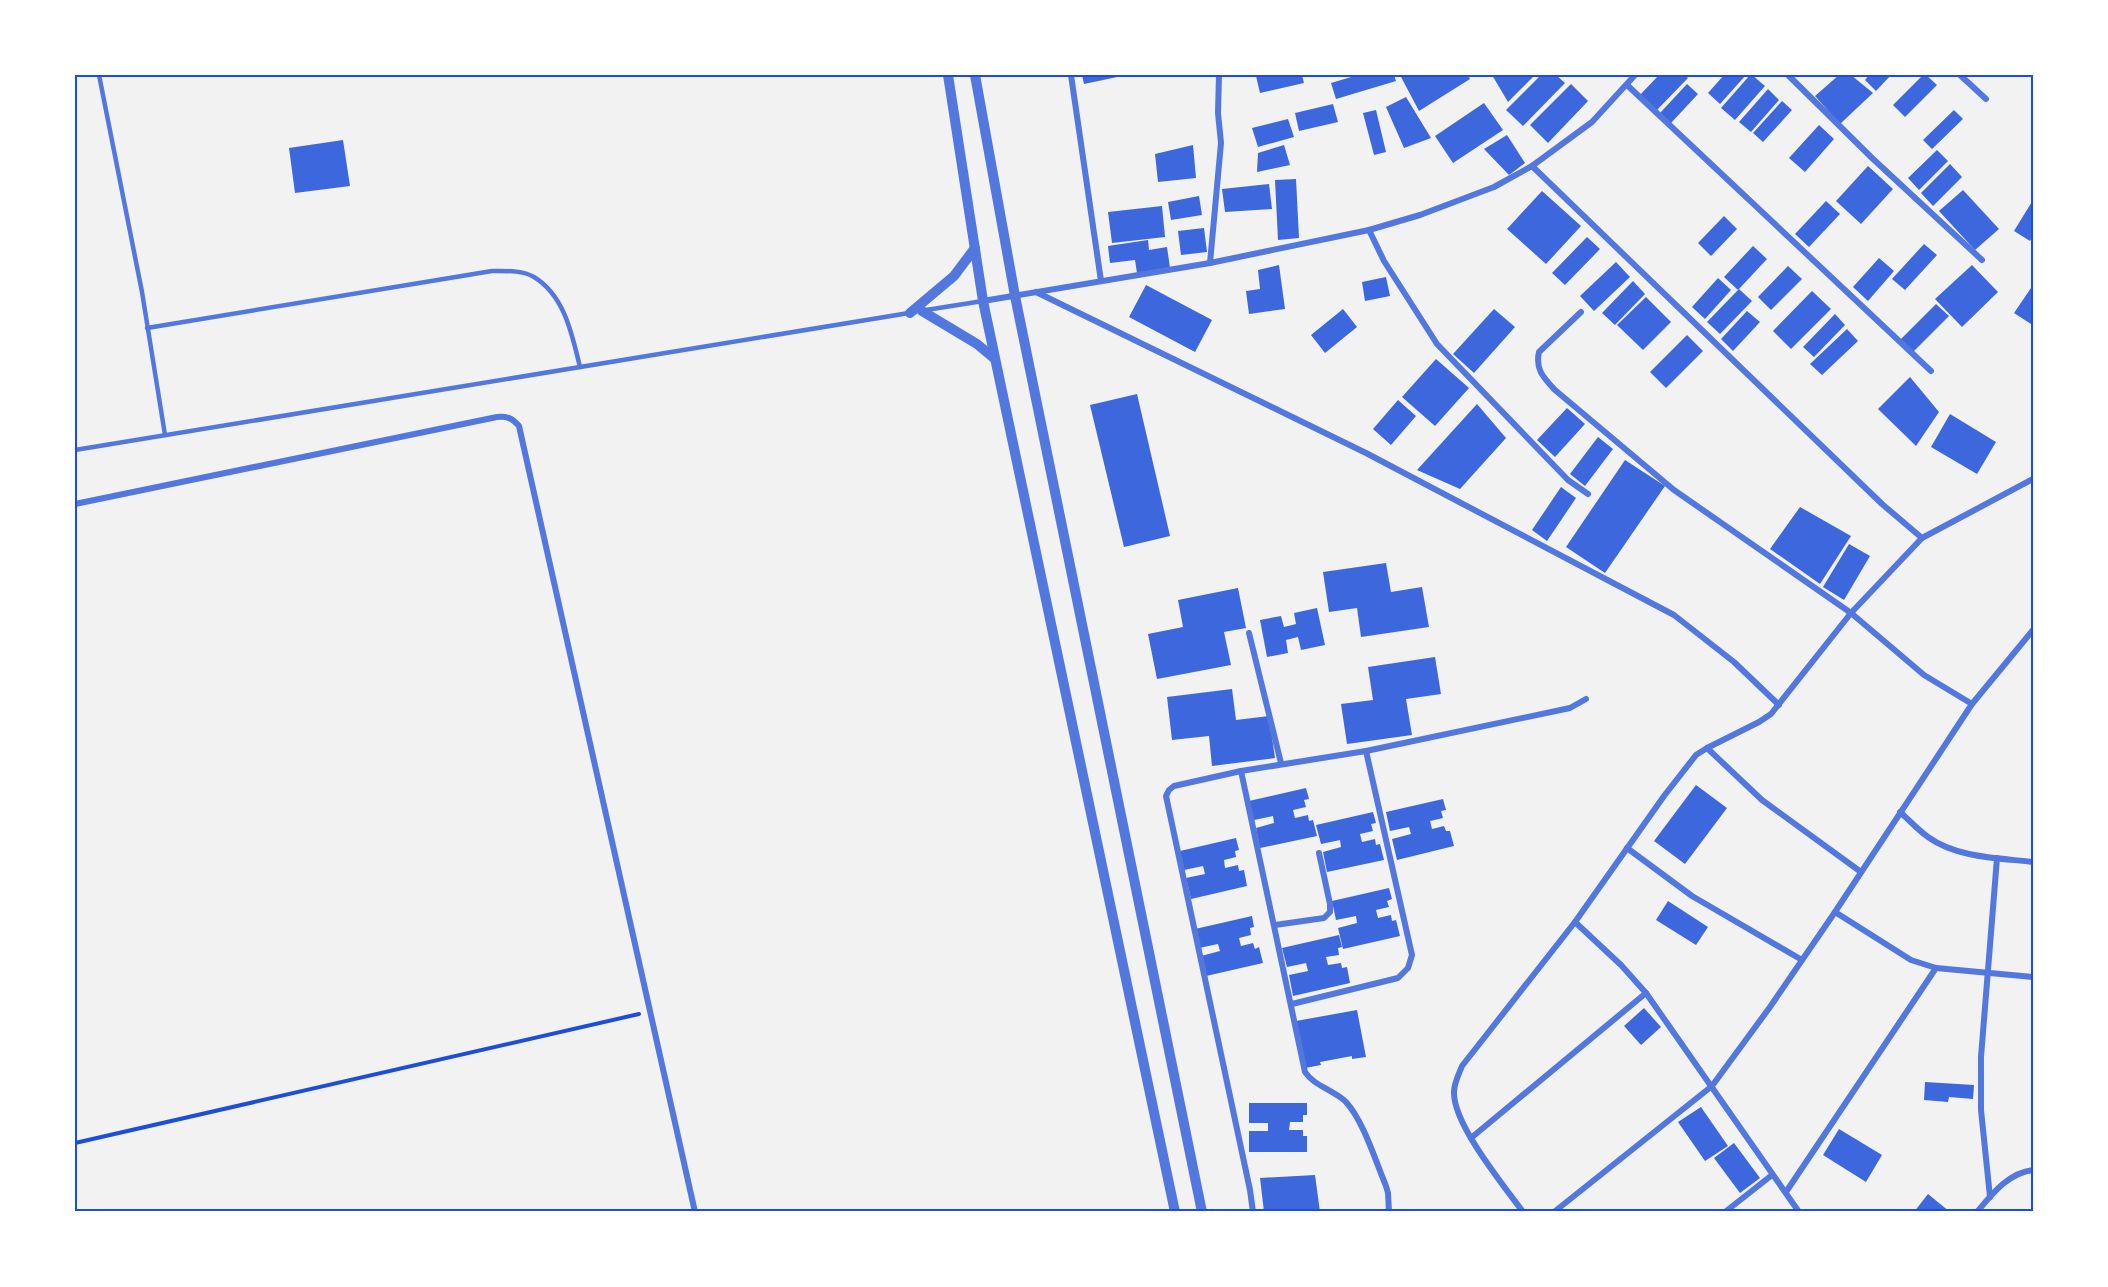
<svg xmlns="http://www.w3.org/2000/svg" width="2108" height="1287" viewBox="0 0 2108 1287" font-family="Georgia,serif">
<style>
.building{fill:#3d67dc}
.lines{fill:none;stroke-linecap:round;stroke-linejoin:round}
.path{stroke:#1d4ed8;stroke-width:4}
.service{stroke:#5277de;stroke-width:4.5}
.minor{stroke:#5277de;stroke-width:6}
.tertiary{stroke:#5277de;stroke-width:10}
.neatline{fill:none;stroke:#1d4ed8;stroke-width:2}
</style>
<rect width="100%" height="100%" fill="#f2f2f2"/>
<g class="building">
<path d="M1082 75H1122V76L1084 84Z"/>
<path d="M1262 75H1302L1304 83 1260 93 1256 76Z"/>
<path d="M1358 75H1394L1396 81 1336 99 1331 83Z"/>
<path d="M1400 75H1468L1470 79 1419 111Z"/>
<path d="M1492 75H1535L1508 102Z"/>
<path d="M1541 75H1556L1565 83 1523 126 1506 110Z"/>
<path d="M1659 75H1685L1688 78 1655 112 1639 96Z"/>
<path d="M1724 75H1746L1720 104 1708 93Z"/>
<path d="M1750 75H1752L1765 86 1735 120 1721 108Z"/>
<path d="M1839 75H1851L1873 93 1840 124 1815 96Z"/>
<path d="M1869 75H1891L1876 91 1865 80Z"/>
<path d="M1923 75H1926L1937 85 1905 117 1893 105Z"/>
<path d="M1571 84 1588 101 1548 143 1530 125Z"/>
<path d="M1687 84 1698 94 1671 123 1660 113Z"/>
<path d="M1768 89 1779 100 1751 132 1739 122Z"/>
<path d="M1406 97 1431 138 1404 148 1386 107Z"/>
<path d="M1782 101 1792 110 1763 142 1753 133Z"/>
<path d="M1484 103 1503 130 1453 163 1435 136Z"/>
<path d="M1333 104 1338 122 1299 131 1295 113Z"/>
<path d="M1376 110 1386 152 1374 155 1363 113Z"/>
<path d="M1954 110 1963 119 1932 149 1923 140Z"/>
<path d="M1288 119 1294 137 1258 147 1252 128Z"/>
<path d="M1819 125 1834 139 1805 172 1789 158Z"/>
<path d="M1507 135 1525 163 1509 175 1484 149Z"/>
<path d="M343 140 350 186 295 193 289 148Z"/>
<path d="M1193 145 1196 178 1158 182 1155 154Z"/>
<path d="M1284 145 1290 165 1257 172 1258 153Z"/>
<path d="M1937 150 1948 161 1919 190 1908 178Z"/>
<path d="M1950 164 1962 177 1933 206 1921 193Z"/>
<path d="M1868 166 1893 189 1861 224 1836 201Z"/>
<path d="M1296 179 1299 238 1278 240 1275 180Z"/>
<path d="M1269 184 1272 209 1225 212 1222 189Z"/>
<path d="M1963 190 1999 229 1975 250 1939 211Z"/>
<path d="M1542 191 1581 226 1546 264 1507 229Z"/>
<path d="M1199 196 1202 215 1171 220 1168 202Z"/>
<path d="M2033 200V236L2030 241 2014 231Z"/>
<path d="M1826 201 1840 214 1809 247 1795 234Z"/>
<path d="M1162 206 1165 237 1112 243 1108 212Z"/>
<path d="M1724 216 1737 229 1711 256 1698 243Z"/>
<path d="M1204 228 1207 252 1181 255 1178 231Z"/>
<path d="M1587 237 1600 249 1565 285 1552 273Z"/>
<path d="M1148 240 1149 250 1167 247 1170 268 1137 273 1135 260 1110 263 1108 246Z"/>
<path d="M1924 244 1937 255 1905 290 1892 279Z"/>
<path d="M1753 246 1767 259 1738 290 1724 277Z"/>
<path d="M1879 258 1894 271 1868 301 1853 287Z"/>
<path d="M1616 262 1630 277 1594 311 1580 296Z"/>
<path d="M1279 265 1285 309 1249 314 1246 291 1260 289 1258 270Z"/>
<path d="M1972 265 1998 292 1962 327 1935 299Z"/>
<path d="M1788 266 1802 279 1771 310 1758 297Z"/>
<path d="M1386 277 1390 296 1365 301 1362 282Z"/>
<path d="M1718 278 1731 290 1705 319 1692 307Z"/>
<path d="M1633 281 1645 294 1615 325 1602 313Z"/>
<path d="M1146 285 1212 320 1195 352 1129 317Z"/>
<path d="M2033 285V323L2031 324 2014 313Z"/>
<path d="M1739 289 1752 301 1720 334 1707 322Z"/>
<path d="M1812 291 1831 309 1791 349 1773 331Z"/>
<path d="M1646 297 1671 322 1643 350 1617 325Z"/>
<path d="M1936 304 1949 316 1913 352 1900 340Z"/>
<path d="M1343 309 1357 327 1325 353 1311 335Z"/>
<path d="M1494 309 1515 327 1474 373 1453 354Z"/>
<path d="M1747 311 1760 322 1733 351 1721 339Z"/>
<path d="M1835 314 1845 325 1814 357 1803 347Z"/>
<path d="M1847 329 1858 341 1822 375 1810 364Z"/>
<path d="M1687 335 1703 351 1666 388 1650 372Z"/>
<path d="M1436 359 1469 388 1435 426 1402 397Z"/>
<path d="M1910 377 1939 412 1916 446 1878 409Z"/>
<path d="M1137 394 1170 536 1124 547 1090 405Z"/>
<path d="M1398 400 1416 416 1391 445 1373 429Z"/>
<path d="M1477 404 1506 438 1460 489 1417 470Z"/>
<path d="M1567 408 1585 424 1555 457 1537 440Z"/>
<path d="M1950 414 1996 442 1977 474 1931 447Z"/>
<path d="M1598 437 1613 449 1585 486 1570 474Z"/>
<path d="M1625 460 1665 486 1605 573 1566 547Z"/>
<path d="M1561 487 1576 498 1547 541 1532 530Z"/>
<path d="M1800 507 1851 536 1820 584 1770 549Z"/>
<path d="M1849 544 1870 556 1844 600 1823 587Z"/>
<path d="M1386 563 1391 592 1422 587 1429 627 1361 637 1357 608 1329 612 1323 572Z"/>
<path d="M1238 588 1246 628 1224 632 1231 665 1157 679 1148 634 1183 627 1178 600Z"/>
<path d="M1317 608 1325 645 1301 650 1298 637 1286 640 1288 653 1267 657 1260 620 1281 616 1284 627 1296 624 1294 613Z"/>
<path d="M1435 657 1441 694 1406 699 1412 735 1347 744 1341 704 1373 700 1368 667Z"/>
<path d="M1232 689 1236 720 1269 716 1275 758 1212 766 1209 736 1172 740 1167 697Z"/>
<path d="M1696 785 1727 808 1685 864 1654 841Z"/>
<path d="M1306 788 1309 799 1304 800 1306 807 1293 810 1295 818 1308 815 1309 821 1313 820 1317 836 1260 848 1256 828 1274 823 1273 816 1254 820 1249 801Z"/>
<path d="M1443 799 1446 810 1441 811 1443 818 1430 821 1432 829 1444 826 1446 831H1450L1454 846 1397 860 1392 839 1411 834 1409 827 1390 831 1386 812Z"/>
<path d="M1373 812 1376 823 1371 824 1373 831 1360 834 1362 842 1375 839 1376 845 1380 844 1384 860 1327 872 1323 852 1341 847 1340 840 1321 844 1316 825Z"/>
<path d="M1236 838 1239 850 1235 851 1236 857 1224 860 1225 868 1238 865 1239 871 1244 870 1247 886 1191 899 1186 878 1205 874 1203 866 1184 870 1180 851Z"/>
<path d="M1389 888 1392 899 1387 901 1389 907 1376 910 1378 918 1391 915 1392 921 1396 920 1400 936 1343 949 1338 928 1357 923 1356 916 1336 920 1332 901Z"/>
<path d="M1668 901 1708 927 1696 945 1656 920Z"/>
<path d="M1252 916 1254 927 1250 928 1251 935 1239 938 1241 946 1253 943 1255 949 1259 947 1263 963 1206 976 1201 956 1220 951 1218 944 1199 948 1195 929Z"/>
<path d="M1339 935 1342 947 1338 948 1339 955 1326 957 1328 965 1341 963 1342 968 1347 967 1350 983 1293 996 1289 975 1308 971 1306 963 1287 967 1282 948Z"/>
<path d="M1644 1008 1661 1027 1641 1045 1624 1026Z"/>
<path d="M1357 1010 1366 1057 1352 1059V1056L1320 1062 1321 1065 1305 1068 1296 1021Z"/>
<path d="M1925 1082 1974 1085 1973 1099 1949 1097 1948 1102 1924 1100Z"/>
<path d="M1249 1103H1307V1115H1303V1122H1290L1289 1130H1303V1136H1307V1152H1249V1131H1268V1123H1249Z"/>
<path d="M1701 1107 1728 1146 1705 1161 1678 1122Z"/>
<path d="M1839 1129 1882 1155 1866 1182 1823 1155Z"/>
<path d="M1734 1143 1760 1178 1740 1193 1714 1158Z"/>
<path d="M1315 1175 1320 1212H1264L1260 1178Z"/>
<path d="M1928 1194 1950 1212H1914Z"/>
</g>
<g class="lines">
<path class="path" d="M75 1143 639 1014"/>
<g class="service">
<path d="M99 75 142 292 165 435"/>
<path d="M926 310 983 301"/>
<path d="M147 328 492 271C506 271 522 270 534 277 565 296 572 335 580 367"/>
<path d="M75 450 909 313"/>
</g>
<g class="minor">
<path d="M1071 75 1101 281"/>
<path d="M1788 75 1872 158 1982 260"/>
<path d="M1960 75 1986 99"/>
<path d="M1627 85 1931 371"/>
<path d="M1532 166 1882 504 1922 538 2033 479"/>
<path d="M1369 230 1384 261 1437 344 1568 480 1588 494"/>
<path d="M1210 263 1221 143 1218 113 1219 75"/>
<path d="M1036 292 1366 453 1674 615 1734 662 1779 705"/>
<path d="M983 301 1210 263 1369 230 1420 215 1494 187 1532 166 1592 122 1635 75"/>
<path d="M1581 312 1539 352C1535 370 1544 378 1555 390L1674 490 1851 613 1924 675 1972 704"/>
<path d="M75 504 497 417C507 416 512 418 519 426L695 1212"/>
<path d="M1249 633 1281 763"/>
<path d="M1707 748 1762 800 1861 872"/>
<path d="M1366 751 1570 708 1586 699"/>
<path d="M1241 771 1366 751 1412 955 1408 968 1398 978 1292 1004"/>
<path d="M1900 812C1909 820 1918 830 1928 837 1957 858 1999 858 2033 862"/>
<path d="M1627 848 1692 896 1802 960"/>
<path d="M1835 912 1911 960 1936 968 2033 977"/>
<path d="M1575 922 1621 965 1646 993 1799 1212"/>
<path d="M1275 925 1324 918 1330 912V904L1319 853"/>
<path d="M1471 1138 1646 993"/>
<path d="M1786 1192 1936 968"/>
<path d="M1990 1197 1981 1110V1057L1997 858"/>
<path d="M1253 1212 1250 1190 1166 796 1169 790 1174 786 1241 771 1305 1072C1314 1086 1334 1090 1346 1102 1364 1122 1375 1160 1386 1186L1388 1193 1389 1212"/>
<path d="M1523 1212C1504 1186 1453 1124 1454 1092 1454 1083 1459 1074 1462 1066L1575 922 1664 796 1696 755 1707 748 1759 722 1771 714 1851 613 1922 538"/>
<path d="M1554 1212 1712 1086 1770 1007 1835 912 1972 704 2033 630"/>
<path d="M1725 1212 1772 1175"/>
<path d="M1977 1212C1992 1194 2008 1173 2033 1170"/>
</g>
<g class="tertiary">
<path d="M948 75 983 301 1175 1212"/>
<path d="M975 75 1015 296 1202 1212"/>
<path d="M922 311 977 344 995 359"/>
<path d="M910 313 954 276 975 248"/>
</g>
</g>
<rect width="2108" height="1287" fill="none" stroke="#ffffff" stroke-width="153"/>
<rect x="76" y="76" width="1956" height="1134" class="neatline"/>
</svg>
